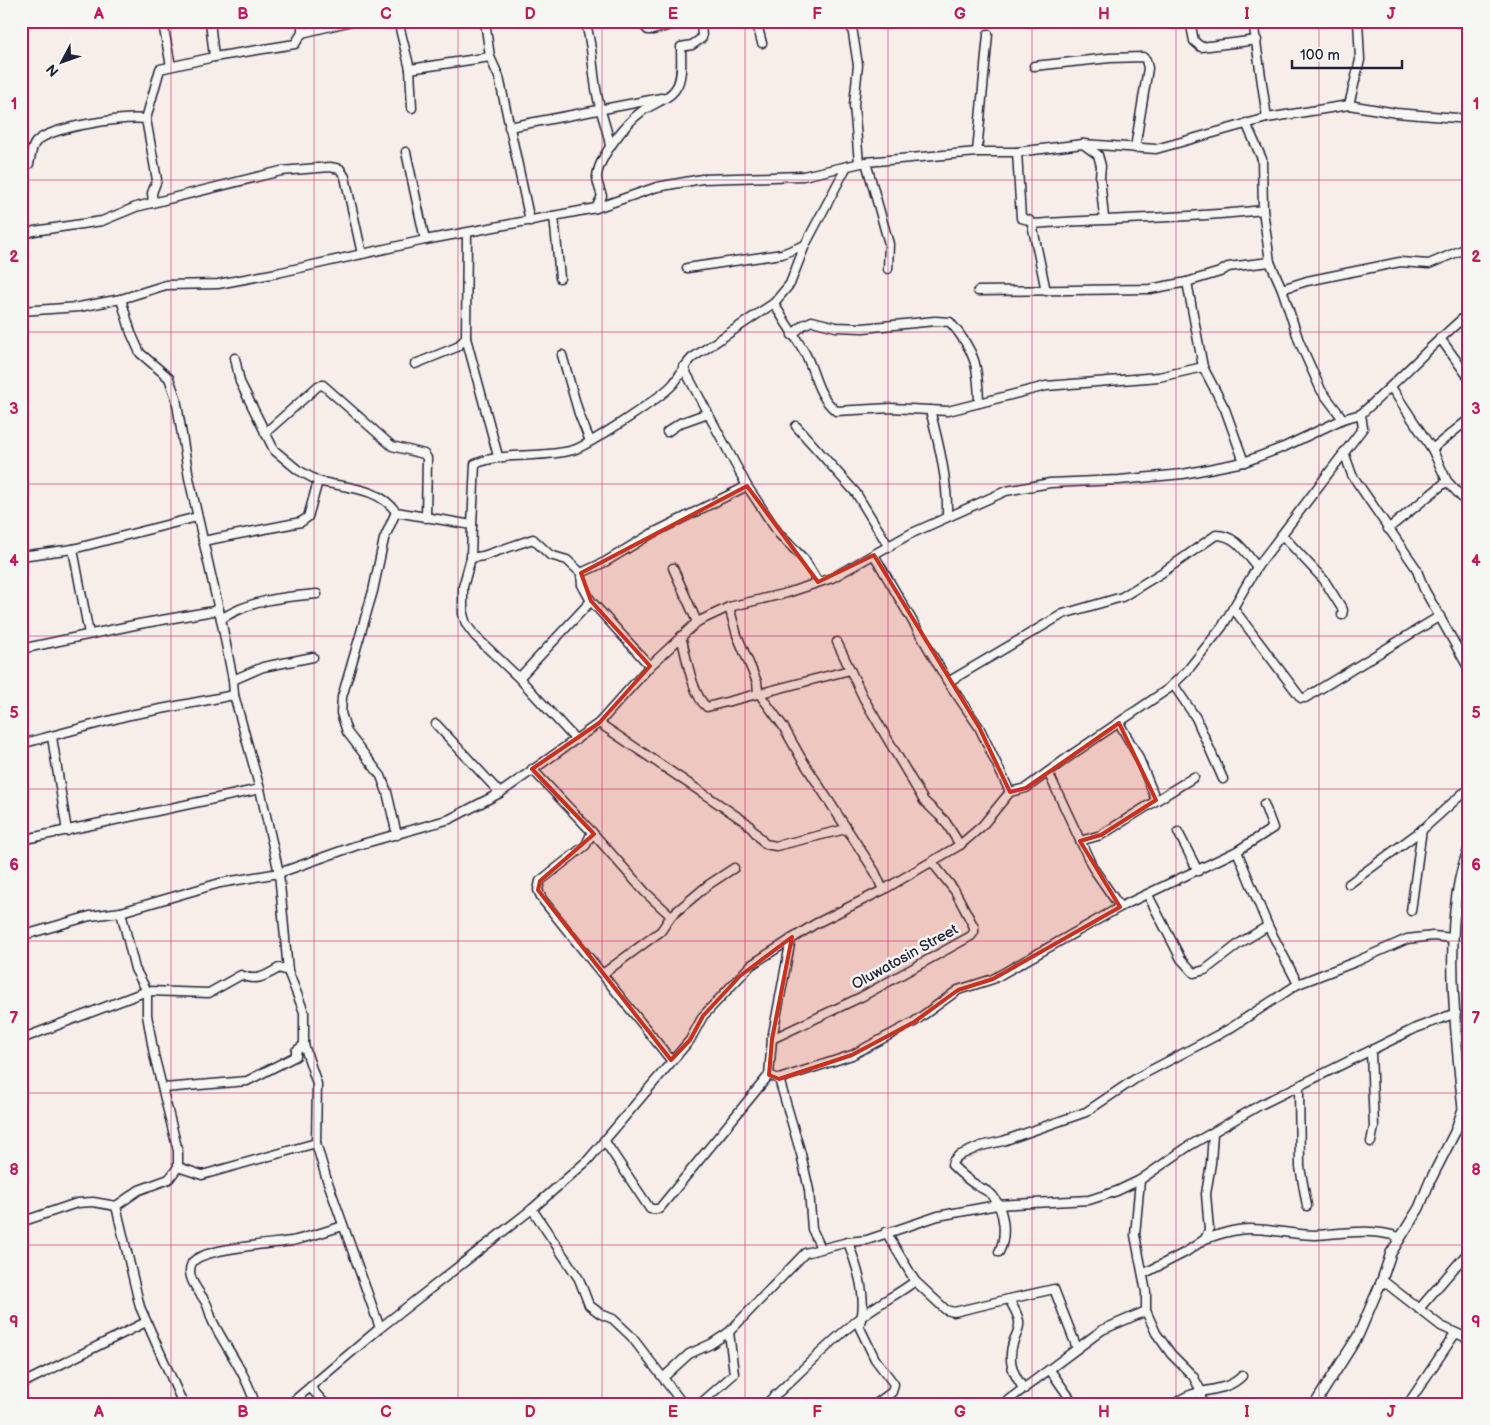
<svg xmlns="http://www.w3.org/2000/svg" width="1490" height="1425" viewBox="0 0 1490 1425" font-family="'Balsamiq Sans',sans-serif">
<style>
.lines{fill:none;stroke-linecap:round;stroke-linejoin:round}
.minor-casing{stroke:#22223b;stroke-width:11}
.tertiary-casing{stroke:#22223b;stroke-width:12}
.minor{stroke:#f6f6f2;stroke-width:8}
.tertiary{stroke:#f6f6f2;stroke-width:9}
.marked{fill:#c8321e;fill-opacity:0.2;stroke:#c8321e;stroke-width:4;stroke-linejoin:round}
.grid{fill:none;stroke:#c2185b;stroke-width:1;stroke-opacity:0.55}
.labels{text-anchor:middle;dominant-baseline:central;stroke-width:5;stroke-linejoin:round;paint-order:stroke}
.street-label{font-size:15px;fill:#22223b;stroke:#f6f6f2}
.neatline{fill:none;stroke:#c2185b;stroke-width:2}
.grid-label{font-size:16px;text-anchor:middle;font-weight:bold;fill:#c2185b}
</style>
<rect width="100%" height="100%" fill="#f7ede9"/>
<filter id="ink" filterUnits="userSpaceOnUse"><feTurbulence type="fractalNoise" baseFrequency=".02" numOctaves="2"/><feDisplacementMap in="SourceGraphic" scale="10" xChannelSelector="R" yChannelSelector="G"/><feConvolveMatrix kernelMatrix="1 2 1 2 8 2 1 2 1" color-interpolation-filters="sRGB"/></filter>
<g filter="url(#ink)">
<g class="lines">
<defs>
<g id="minor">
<path d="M210 21 214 57"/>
<path d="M398 21 410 69 490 57"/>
<path d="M485 21 490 57 499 77 530 221"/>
<path d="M585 21C593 45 592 70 597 94 600 113 608 129 610 147"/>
<path d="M639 21 648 30H653L686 21"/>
<path d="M756 21 762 43"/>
<path d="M851 21 858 65 854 105 859 163"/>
<path d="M1190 21 1194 41 1201 47 1257 40"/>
<path d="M1253 21 1267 118"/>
<path d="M164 29 171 66"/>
<path d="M302 33 352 21"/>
<path d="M1034 66 1110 58 1143 57 1146 60 1148 68 1135 148"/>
<path d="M410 69 412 108"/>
<path d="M1349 105 1360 60 1358 21"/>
<path d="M146 119 160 69 214 57 295 44 302 33V21"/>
<path d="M1246 123 1262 159 1263 210 1270 262 1282 289 1299 341 1321 390 1343 419 1361 414"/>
<path d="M509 127 661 98"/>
<path d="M1083 144 1098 155 1101 166 1100 177 1104 218"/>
<path d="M406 152 425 240"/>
<path d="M977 152 988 34"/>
<path d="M1017 152 1021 218 1029 220 1032 224 1046 291"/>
<path d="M866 162 889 244 888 269"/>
<path d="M29 164C31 157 31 147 36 142 51 126 125 117 146 119L157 180 152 193 153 203"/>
<path d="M596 208 602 196C600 190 597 183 597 177 598 158 626 123 641 112 651 104 669 100 676 88 683 78 681 59 681 47L692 45 702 38 701 21"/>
<path d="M554 216 560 278"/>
<path d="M1032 224C1109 218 1186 219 1263 210"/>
<path d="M467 233 466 338 498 456"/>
<path d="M21 235 34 231 102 221 136 207 281 171 330 167 340 169 345 177 362 254"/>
<path d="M687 268 782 254 805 245"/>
<path d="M1187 282 1203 367 1225 409 1244 462"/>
<path d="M1282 289 1307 281 1400 262 1429 264 1469 247"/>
<path d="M978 291 1150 289 1187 282 1220 272 1228 267 1270 262"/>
<path d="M121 299 131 333 140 353 169 378 176 398 189 478 221 619 233 680 234 695 260 789 279 873 288 971 304 1012V1045L317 1084 316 1143 326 1177 380 1328"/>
<path d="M774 303C783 320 795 336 805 353 816 374 816 394 836 411L891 408 948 411 1046 386 1159 377 1203 367"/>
<path d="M21 311 79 307 121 299 166 285 218 284 277 273 425 240 596 208 657 187 702 179 803 176 866 162 977 152H1017L1083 144 1156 149 1267 118 1349 105 1396 113 1469 119"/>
<path d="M792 335 803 325 812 321 836 327 863 328 935 321 950 322C976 352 978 366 979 403"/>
<path d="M1440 338 1469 378"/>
<path d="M562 355 579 414 590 441"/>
<path d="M415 364 457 347 466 338"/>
<path d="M683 367 747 486"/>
<path d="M1391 387 1432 449 1447 481 1466 502 1469 501"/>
<path d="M930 410C939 444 948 481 947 516"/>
<path d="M796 426 856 493 889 547"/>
<path d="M667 432 680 423 708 413"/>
<path d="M265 433 318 386 323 385 392 446 424 454 427 458 426 518"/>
<path d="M1432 449 1469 419"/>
<path d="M1344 452 1352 475 1416 568 1424 589 1469 669"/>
<path d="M318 481C345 488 379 487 396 512L472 525 475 464C506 451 540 459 573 450 588 446 665 395 674 383 681 374 684 366 692 358L774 303 790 284 805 245 847 166"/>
<path d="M396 512 384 539 373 591 342 697 341 713 347 732 381 776 387 792 397 835"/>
<path d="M472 525 471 558 463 587V614L466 624 475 636 519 678 576 740"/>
<path d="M1388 529 1447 481"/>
<path d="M1282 535 1324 580 1343 610 1342 615"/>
<path d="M203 541 301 522 308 517 318 481 298 470 274 450 240 382 235 358"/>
<path d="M73 549 89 634"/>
<path d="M874 555 948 682"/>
<path d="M21 556 73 549 197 517"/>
<path d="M471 558 483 556 533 539 550 555 567 560 581 573 582 585 591 601 519 678"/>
<path d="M673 568 697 622"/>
<path d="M581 573 605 562 651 534 747 486 779 534 804 559 818 582"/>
<path d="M591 601 650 666"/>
<path d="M729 607 737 635 757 682 758 692 783 726 801 758 875 872 883 890"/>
<path d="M1233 608 1301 698H1305L1440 616"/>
<path d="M221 619C251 600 282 597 317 594"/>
<path d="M681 636C686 654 692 696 707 707L850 670"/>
<path d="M837 642 864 699 924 801 945 821 960 845"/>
<path d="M21 649 139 624 219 610"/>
<path d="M233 680 263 667 313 657"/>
<path d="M1173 684 1196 718 1223 779"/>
<path d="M599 723 747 823 765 844 776 846 846 829"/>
<path d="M1119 723 1138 756 1156 800"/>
<path d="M436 724 500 793"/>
<path d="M52 737 67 831"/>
<path d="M21 744 130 715 234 695"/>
<path d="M532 769 592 832 586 845 540 881 538 890 542 899 671 1060"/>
<path d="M1048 772 1093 868 1120 907"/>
<path d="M1010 792 979 727 948 682 1063 614 1122 597 1163 572 1216 535C1236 535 1245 552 1257 567"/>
<path d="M592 832 645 892 671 916"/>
<path d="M1178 832 1198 871"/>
<path d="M21 840 260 789"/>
<path d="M1080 841 1101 835 1194 777"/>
<path d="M1237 851 1268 926 1298 984"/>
<path d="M1349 884 1422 830 1462 794 1469 790"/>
<path d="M1148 895 1181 959 1194 973 1205 970 1240 943 1268 926"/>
<path d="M1456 910 1469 912"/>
<path d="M1411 911 1422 829"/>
<path d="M21 936 90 916 121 912 220 883 279 873 355 846 450 819 500 793 599 723 650 666 697 622 729 607 787 593 832 578 910 534 1006 491 1050 483 1119 480 1183 474 1244 462 1284 447 1343 419"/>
<path d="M604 973 661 931 671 916 708 885 734 868"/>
<path d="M21 1039 147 991 209 993 241 975C256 982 265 976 279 968L288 971"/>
<path d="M772 1039 861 997 971 936 974 932V927L955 891 932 862"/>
<path d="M769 1075 779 1079 852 1055 914 1022 958 990 993 979 1120 907 1237 851 1273 828 1264 804"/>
<path d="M779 1079 801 1154 809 1190 812 1229 821 1248"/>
<path d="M1299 1087 1300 1167 1307 1206"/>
<path d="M164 1088 247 1081 296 1056V1051L304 1045"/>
<path d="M604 1140 650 1209H659L769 1075 772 1039 791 939"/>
<path d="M1371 1142 1374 1127 1371 1052"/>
<path d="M178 1167 202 1175 316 1143"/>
<path d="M1140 1180 1135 1235 1146 1292V1311L1156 1333 1171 1354 1193 1376 1201 1391V1404"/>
<path d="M116 1206 140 1307 183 1404"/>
<path d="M532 1209 579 1279 589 1305 601 1314 613 1319 631 1336 683 1404"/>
<path d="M21 1222 77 1203 93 1202 116 1206 139 1190 169 1179 178 1167V1151L154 1055 147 1015V991L135 969 121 912"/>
<path d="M886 1232 915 1281"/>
<path d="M1205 1239C1220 1234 1235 1229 1250 1229 1272 1229 1294 1235 1316 1235 1347 1233 1369 1228 1400 1237"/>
<path d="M848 1242C857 1267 869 1300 859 1326L875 1359 894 1384 892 1392 876 1404"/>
<path d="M999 1252C1007 1236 1005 1212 993 1196 989 1191 982 1189 976 1185 968 1180 959 1172 952 1165L953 1161 958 1156 981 1146 1003 1141 1086 1112 1138 1077 1229 1029 1298 984 1355 962 1407 939 1433 936 1453 938"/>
<path d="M1143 1274 1186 1252 1205 1239 1209 1230 1206 1194 1211 1163 1213 1133"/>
<path d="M1382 1280 1441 1326 1469 1339"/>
<path d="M1009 1299 1054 1289 1077 1348"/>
<path d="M1419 1309 1469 1251"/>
<path d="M1050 1370 1074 1404"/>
<path d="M664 1377 689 1354 711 1344 729 1332 805 1253 848 1242 867 1240 938 1216 997 1205 1089 1200 1117 1191 1140 1180 1189 1146 1260 1105 1416 1028 1456 1013"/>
<path d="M21 1384 146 1322"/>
<path d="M310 1387 325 1404"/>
<path d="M21 1399 22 1404"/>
<path d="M767 1403C799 1374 830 1341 864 1315 880 1302 899 1294 915 1281L946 1310 954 1312 1009 1299C1012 1305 1018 1314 1019 1321 1020 1327 1017 1334 1014 1340 1007 1359 1012 1373 1024 1389"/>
<path d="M255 1404C246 1373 227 1350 213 1322 210 1316 209 1307 205 1301 198 1290 185 1276 192 1263 201 1248 273 1244 292 1241 309 1237 326 1231 343 1226"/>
<path d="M290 1404 380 1328 532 1209 588 1160 690 1040 703 1016 751 965 815 924 883 890 960 845 982 826 1010 792 1026 788 1074 753 1168 689 1187 671 1222 627 1257 567 1363 428 1361 414C1398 381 1431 345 1469 313"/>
<path d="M700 1404 734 1374 729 1332"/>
<path d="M1003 1404 1102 1330 1146 1311"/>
<path d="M1175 1404C1194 1386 1224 1395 1242 1376"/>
<path d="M1408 1404 1455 1334"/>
</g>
<path id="tertiary" d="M1315 1404 1358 1336 1382 1280 1391 1253 1419 1208 1430 1181 1455 1132 1463 1109C1456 1036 1441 915 1469 849"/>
</defs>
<use href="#minor" class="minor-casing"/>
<use href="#tertiary" class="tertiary-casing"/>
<use href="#minor" class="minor"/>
<use href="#tertiary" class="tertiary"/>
</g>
</g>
<path class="marked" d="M747 486 818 582 874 555 979 727 1010 792 1026 788 1119 723 1156 800 1101 835 1080 841 1120 907 993 979 958 990 914 1022 852 1055 779 1079 769 1075 772 1039 792 937 740 976 703 1016 690 1040 671 1060 538 890 540 881 594 834 532 769 599 723 650 666 591 601 581 573Z"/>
<path class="grid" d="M171 21V1404M314 21V1404M458 21V1404M602 21V1404M745 21V1404M888 21V1404M1032 21V1404M1176 21V1404M1319 21V1404M21 180H1469M21 332H1469M21 484H1469M21 636H1469M21 789H1469M21 941H1469M21 1093H1469M21 1245H1469"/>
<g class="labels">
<g class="street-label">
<text transform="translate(905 957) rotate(-29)">Oluwatosin Street</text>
</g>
</g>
<rect width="1490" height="1425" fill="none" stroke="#f6f6f2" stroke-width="55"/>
<g transform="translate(62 62) rotate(229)" stroke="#f6f6f2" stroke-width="4" paint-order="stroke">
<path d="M0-4L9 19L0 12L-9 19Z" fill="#22223b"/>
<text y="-8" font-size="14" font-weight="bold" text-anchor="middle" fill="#22223b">N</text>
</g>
<path d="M1292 60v8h110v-8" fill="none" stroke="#22223b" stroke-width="2.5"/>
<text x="1300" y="60" font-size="15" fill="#22223b" stroke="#f6f6f2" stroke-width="4" paint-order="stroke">100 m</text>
<rect x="28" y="28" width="1434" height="1370" class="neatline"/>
<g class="grid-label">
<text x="99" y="19">A</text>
<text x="243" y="19">B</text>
<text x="386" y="19">C</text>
<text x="530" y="19">D</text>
<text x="673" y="19">E</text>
<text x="817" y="19">F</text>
<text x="960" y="19">G</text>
<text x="1104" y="19">H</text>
<text x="1247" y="19">I</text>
<text x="1391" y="19">J</text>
<text x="14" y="109">1</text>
<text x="1476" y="109">1</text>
<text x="14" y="262">2</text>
<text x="1476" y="262">2</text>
<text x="14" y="414">3</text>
<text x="1476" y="414">3</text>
<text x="14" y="566">4</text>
<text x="1476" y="566">4</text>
<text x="14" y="718">5</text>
<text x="1476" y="718">5</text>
<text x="14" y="870">6</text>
<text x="1476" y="870">6</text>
<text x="14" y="1023">7</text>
<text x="1476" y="1023">7</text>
<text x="14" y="1175">8</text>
<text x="1476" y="1175">8</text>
<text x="14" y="1327">9</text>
<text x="1476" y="1327">9</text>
<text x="99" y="1417">A</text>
<text x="243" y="1417">B</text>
<text x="386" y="1417">C</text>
<text x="530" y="1417">D</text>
<text x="673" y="1417">E</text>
<text x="817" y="1417">F</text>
<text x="960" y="1417">G</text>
<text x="1104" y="1417">H</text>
<text x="1247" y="1417">I</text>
<text x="1391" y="1417">J</text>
</g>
</svg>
